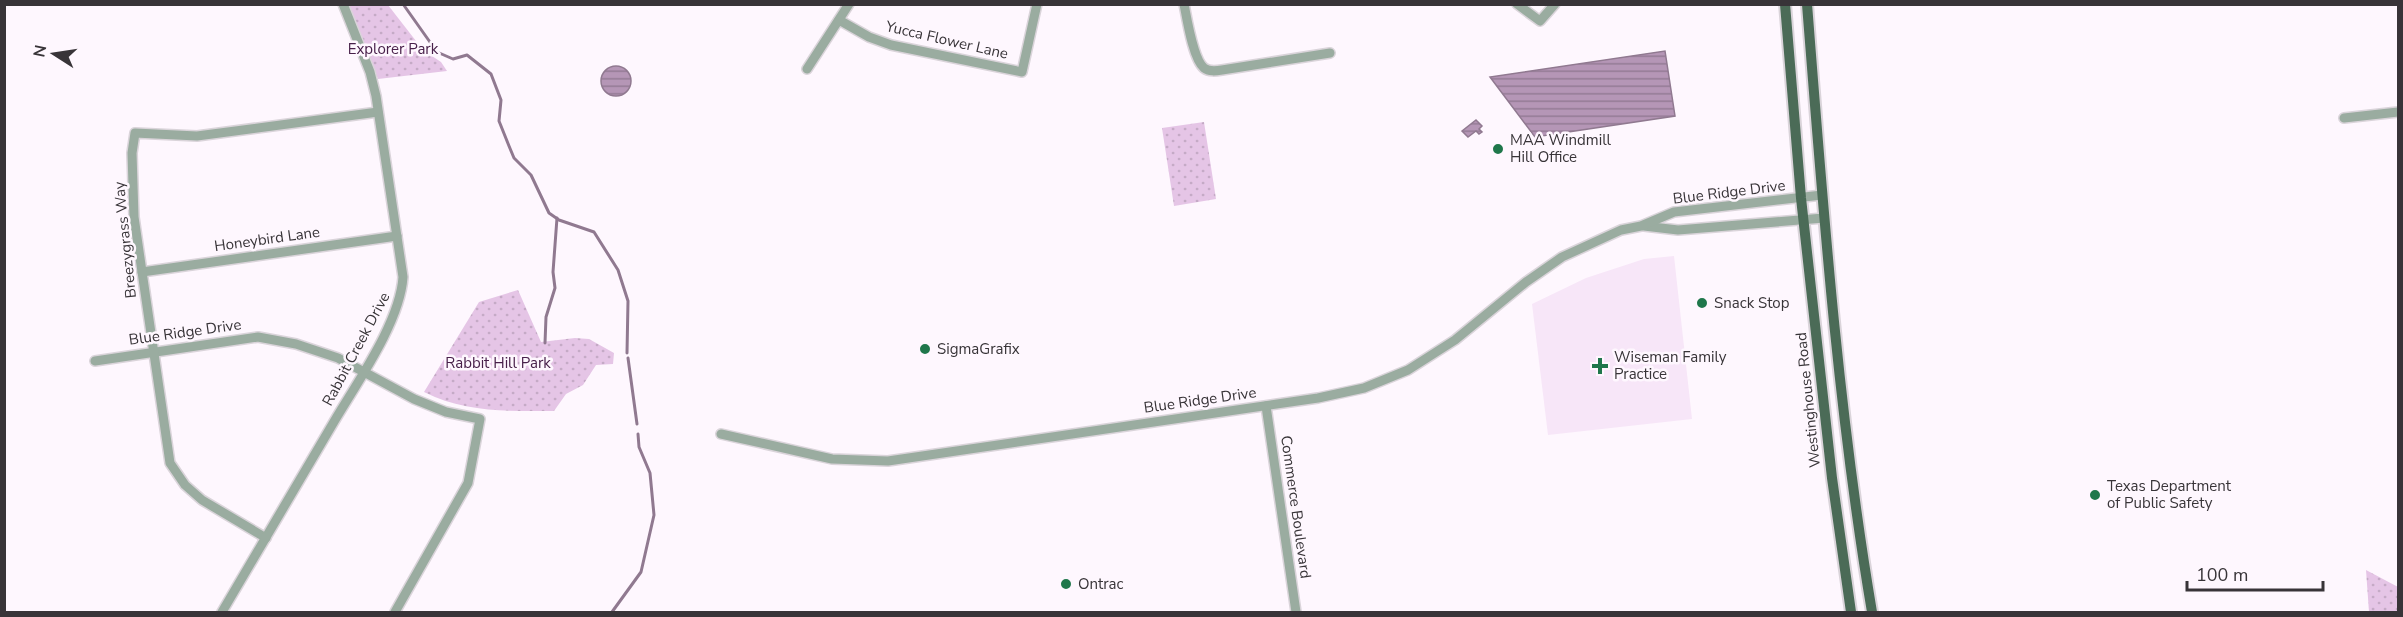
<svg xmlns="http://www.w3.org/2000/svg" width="2403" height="617" viewBox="0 0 2403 617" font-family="'Nunito Sans',sans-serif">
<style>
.built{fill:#f7e6f8}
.park{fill:url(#park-dots)}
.water{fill:url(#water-rules);stroke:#907990;stroke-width:1.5}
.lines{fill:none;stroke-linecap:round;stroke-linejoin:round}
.stream{stroke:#907990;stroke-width:3}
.minor-casing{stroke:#dad4da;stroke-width:12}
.major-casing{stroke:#dad4da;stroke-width:14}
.minor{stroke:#9aaca0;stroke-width:9}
.major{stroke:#4b6b57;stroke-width:10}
.poi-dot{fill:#1f774b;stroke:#fef7fe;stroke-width:2}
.labels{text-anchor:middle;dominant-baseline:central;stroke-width:5;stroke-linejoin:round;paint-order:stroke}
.street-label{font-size:15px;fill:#383438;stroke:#fef7fe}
.park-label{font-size:15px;fill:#48204a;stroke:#fef7fe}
.poi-label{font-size:15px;fill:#383438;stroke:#fef7fe;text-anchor:start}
</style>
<defs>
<pattern id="park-dots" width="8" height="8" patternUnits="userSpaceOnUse" patternTransform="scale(1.5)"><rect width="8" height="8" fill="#e5c5e6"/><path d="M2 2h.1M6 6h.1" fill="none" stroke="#c5aac6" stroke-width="1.8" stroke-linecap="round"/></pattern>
<pattern id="water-rules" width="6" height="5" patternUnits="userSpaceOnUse" patternTransform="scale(1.5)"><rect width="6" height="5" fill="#b596b6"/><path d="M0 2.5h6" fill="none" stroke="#947b95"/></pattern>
</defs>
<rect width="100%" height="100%" fill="#fef7fe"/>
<path class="built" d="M1674 256 1692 419 1548 435 1532 304 1586 278 1644 259Z"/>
<g class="park">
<path d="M348 5H388L423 50 441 62 447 71 378 79Z"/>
<path d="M1204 122 1216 199 1174 206 1162 128Z"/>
<path d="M518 290 541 342 575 338 589 339 614 353 613 364 596 365 583 385 566 394 554 411C510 411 465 413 424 392L479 302Z"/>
<path d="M2366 570 2398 587V612H2369Z"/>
</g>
<g class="water">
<path d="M1665 51 1675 116 1535 137 1490 77Z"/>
<circle cx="616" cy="81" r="15"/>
<path d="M1476 120 1482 126 1479 129 1482 132 1479 134 1476 131 1468 137 1462 131Z"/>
</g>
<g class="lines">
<g class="stream">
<path d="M403 4 437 52 453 59 467 55 491 74 501 100 499 121 509 146 514 158 531 175 549 213 559 220 594 232 618 270 628 301 627 353"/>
<path d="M545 343 546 317 555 288 553 272 557 218"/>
<path d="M628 358 637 424"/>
<path d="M612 612 641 572 654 515 650 473 639 447 638 434"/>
</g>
<defs>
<g id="minor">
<path d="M1184 4C1187 19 1193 59 1204 68 1209 72 1216 71 1222 70L1330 53"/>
<path d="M1517 4 1540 21 1555 4"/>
<path d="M839 20 869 37 891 45 1022 72 1037 4"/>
<path d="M807 69 849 4"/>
<path d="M2344 118 2398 112"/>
<path d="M1644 226 1678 230 1824 218"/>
<path d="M142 272 397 236"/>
<path d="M95 361 258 337 296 344 338 358 414 399 446 412 480 419 468 483 395 612"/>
<path d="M1266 406 1296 612"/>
<path d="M721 434 832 459 888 461 1318 398 1364 388 1408 370 1455 340 1526 282 1562 257 1621 230 1641 226 1674 212 1822 195"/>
<path d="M266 538 202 500 185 485 170 463 134 217 132 153 135 133 197 136 378 112"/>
<path d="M222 612C260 548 298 484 335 420 358 381 400 322 403 277L376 96 370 72 343 4"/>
</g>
<g id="major">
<path d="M1785 4 1801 198 1832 478 1851 612"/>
<path d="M1807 4C1823 207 1838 412 1872 612"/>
</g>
</defs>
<use href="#minor" class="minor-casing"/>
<use href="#major" class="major-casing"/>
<use href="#minor" class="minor"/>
<use href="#major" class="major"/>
</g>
<g class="poi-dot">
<circle cx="1498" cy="149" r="6"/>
<circle cx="1702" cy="303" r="6"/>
<circle cx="925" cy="349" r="6"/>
<path d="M1597 357h6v6h6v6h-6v6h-6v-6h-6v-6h6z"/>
<circle cx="2095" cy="495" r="6"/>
<circle cx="1066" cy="584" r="6"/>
</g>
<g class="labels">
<g class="street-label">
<text transform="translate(947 40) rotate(13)">Yucca Flower Lane</text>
<text transform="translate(1729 192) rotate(-7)">Blue Ridge Drive</text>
<text transform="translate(267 239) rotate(-8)">Honeybird Lane</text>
<text transform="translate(125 240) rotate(-96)">Breezygrass Way</text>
<text transform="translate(185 332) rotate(-8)">Blue Ridge Drive</text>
<text transform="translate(356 349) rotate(-62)">Rabbit Creek Drive</text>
<text transform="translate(1200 400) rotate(-8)">Blue Ridge Drive</text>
<text transform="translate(1808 400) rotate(-96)">Westinghouse Road</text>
<text transform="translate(1296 507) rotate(82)">Commerce Boulevard</text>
</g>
<g class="park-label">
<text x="393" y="49">Explorer Park</text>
<text x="498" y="363">Rabbit Hill Park</text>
</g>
<g class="poi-label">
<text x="1510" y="140">MAA Windmill<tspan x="1510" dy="17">Hill Office</tspan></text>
<text x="1714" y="303">Snack Stop</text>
<text x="937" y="349">SigmaGrafix</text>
<text x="1614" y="357">Wiseman Family<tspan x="1614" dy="17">Practice</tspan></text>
<text x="2107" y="486">Texas Department<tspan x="2107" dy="17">of Public Safety</tspan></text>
<text x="1078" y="584">Ontrac</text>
</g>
</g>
<rect width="2403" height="617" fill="none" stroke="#383438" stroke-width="12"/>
<g transform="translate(54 54) rotate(282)" stroke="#fef7fe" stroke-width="4.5" paint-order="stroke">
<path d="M0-4.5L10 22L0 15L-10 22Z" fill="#383438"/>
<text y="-9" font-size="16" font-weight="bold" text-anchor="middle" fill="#383438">N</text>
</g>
<path d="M2187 581v9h136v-9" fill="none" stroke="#383438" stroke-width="3"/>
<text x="2196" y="581" font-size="18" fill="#383438" stroke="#fef7fe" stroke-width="4.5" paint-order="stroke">100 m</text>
</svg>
